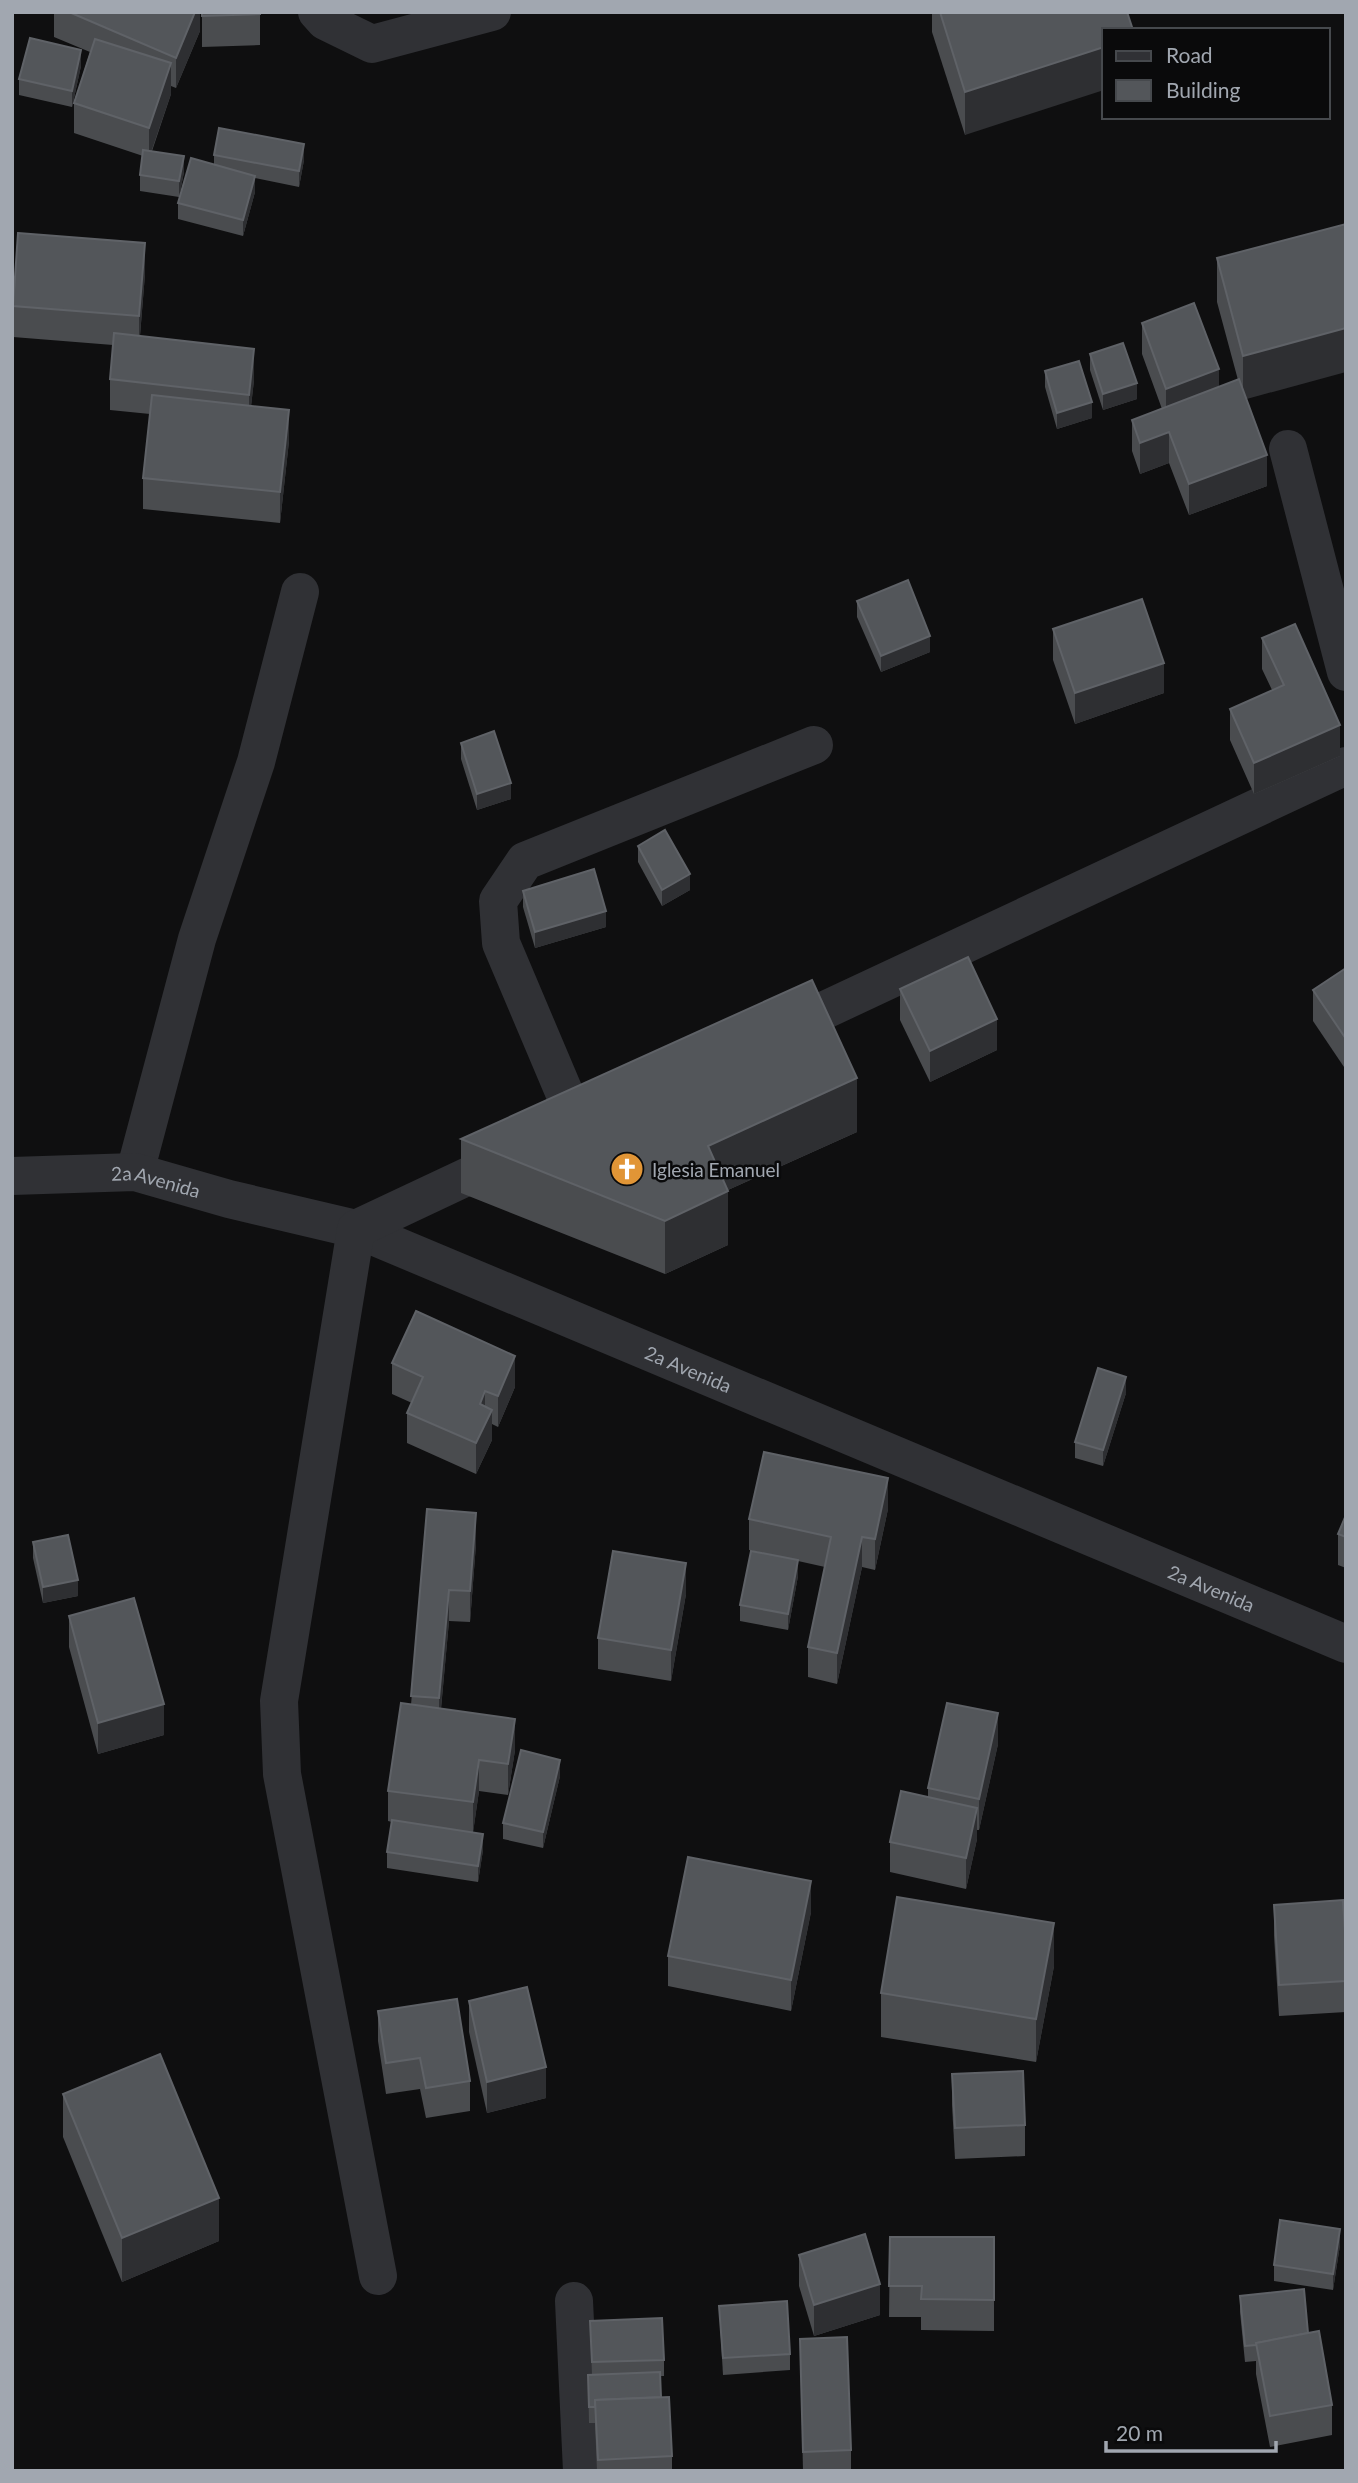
<svg xmlns="http://www.w3.org/2000/svg" width="1358" height="2483" viewBox="0 0 1358 2483" font-family="Lato,sans-serif">
<style>
.lines{fill:none;stroke-linecap:round;stroke-linejoin:round}
.minor{stroke:#303135;stroke-width:38}
.wall{fill:#4a4c4f}
.shaded-wall{fill:#2e2f32}
.building{fill:#53565a;stroke:#5f6267;stroke-width:2}
.labels{text-anchor:middle;dominant-baseline:central;stroke-width:5;stroke-linejoin:round;paint-order:stroke}
.poi-label{font-size:19px;fill:#a1a7b0;stroke:#0a0a0b;text-anchor:start}
.street-label{font-size:19px;fill:#a1a7b0;stroke:#0a0a0b}
</style>
<rect width="100%" height="100%" fill="#0f0f10"/>
<g class="lines">
<g class="minor">
<path d="M317 12 325 21 372 44 492 12"/>
<path d="M1288 449 1346 672"/>
<path d="M778 1032 1346 766"/>
<path d="M578 1125 501 943 498 901 525 861 814 745"/>
<path d="M135 1172 197 939 256 762 300 592"/>
<path id="s1" d="M12 1176 135 1172 229 1199 356 1229 1346 1644"/>
<path d="M378 2276 282 1774 279 1701 356 1229 507 1158"/>
<path d="M574 2301 582 2471"/>
</g>
</g>
<g class="wall">
<path d="M54 12H200V31L176 88 171 86V94L152 151 184 172 179 197 140 191V175L143 156 74 133V103L90 52 54 37Z"/>
<path d="M202 12H260V45L202 47Z"/>
<path d="M932 12H1127L965 135 932 32Z"/>
<path d="M81 66 72 107 19 95V79Z"/>
<path d="M214 155 304 160 299 187 255 178V192L243 236 178 219V203L214 165Z"/>
<path d="M1346 224 1246 399 1267 486 1189 515 1169 463 1140 474 1132 451V420L1162 409 1142 354V323L1219 387 1238 380 1217 302V258Z"/>
<path d="M145 274 140 336 254 380 251 406 289 441 280 523 143 509V478L150 414 110 410V379L113 345 13 337V306Z"/>
<path d="M1090 354 1137 399 1103 410 1090 370Z"/>
<path d="M1045 371 1092 418 1057 429 1045 387Z"/>
<path d="M857 601 930 652 881 672 857 617Z"/>
<path d="M1053 629 1164 693 1075 724 1053 660Z"/>
<path d="M1262 638 1340 756 1254 794 1230 740V709L1272 690 1262 669Z"/>
<path d="M461 743 511 799 477 810 461 759Z"/>
<path d="M638 846 690 890 662 906 638 862Z"/>
<path d="M523 891 606 927 535 948 523 907Z"/>
<path d="M1346 968V1070L1313 1021V990Z"/>
<path d="M900 989 997 1050 930 1082 900 1020Z"/>
<path d="M857 1132 728 1190V1245L665 1274 461 1193V1139Z"/>
<path d="M392 1363 515 1387 498 1427 492 1424V1440L476 1474 407 1443V1413L412 1403 392 1394Z"/>
<path d="M1126 1393 1103 1466 1075 1458V1442Z"/>
<path d="M427 1509 476 1544 470 1622 449 1621 441 1709 515 1750 508 1795 479 1791 473 1832 483 1850 478 1882 387 1868V1852L392 1822 388 1821V1791L411 1705Z"/>
<path d="M888 1509 875 1570 862 1567 837 1684 808 1677V1647L825 1567 798 1561V1576L788 1630 740 1621V1605L776 1556 749 1550V1519Z"/>
<path d="M1346 1515V1568L1338 1565V1534Z"/>
<path d="M33 1542 78 1596 43 1603 33 1558Z"/>
<path d="M686 1594 671 1681 598 1669V1638Z"/>
<path d="M69 1616 164 1735 98 1754 69 1647Z"/>
<path d="M998 1744 979 1830H977V1839L966 1889 890 1872V1842L928 1797V1788Z"/>
<path d="M560 1776 543 1848 503 1839V1823Z"/>
<path d="M1274 1905 1346 1948V2012L1279 2016 1274 1936Z"/>
<path d="M811 1912 791 2011 668 1986V1956Z"/>
<path d="M1054 1966 1036 2062 881 2037V1993Z"/>
<path d="M469 2001 546 2098 487 2113 469 2032Z"/>
<path d="M378 2011 470 2081V2111L426 2118 420 2089 386 2094 378 2041Z"/>
<path d="M952 2074 1025 2125V2156L955 2159 952 2105Z"/>
<path d="M63 2094 219 2241 122 2282 63 2137Z"/>
<path d="M890 2237H994V2331L921 2330V2317H889Z"/>
<path d="M1340 2245 1333 2290 1274 2281V2265Z"/>
<path d="M799 2255 880 2315 814 2336 799 2286Z"/>
<path d="M1240 2296 1308 2333 1332 2405V2435L1270 2447 1256 2374V2361L1245 2362 1240 2312Z"/>
<path d="M719 2306 790 2354V2370L723 2375Z"/>
<path d="M590 2321 664 2360V2376H660L661 2397 672 2456V2471H597L595 2423H589L588 2375H592Z"/>
<path d="M800 2339 851 2450V2471H803Z"/>
</g>
<g class="shaded-wall">
<path d="M195 12H200V31L176 88V58Z"/>
<path d="M1104 47V90L965 135V92Z"/>
<path d="M81 50V66L72 107V91Z"/>
<path d="M171 63V94L149 158V128Z"/>
<path d="M304 144V160L299 187V171Z"/>
<path d="M184 156V172L179 197V181Z"/>
<path d="M255 176V192L243 236V220Z"/>
<path d="M145 243V274L139 347V316Z"/>
<path d="M1346 328V372L1243 400V356Z"/>
<path d="M254 349V380L249 425V395Z"/>
<path d="M1219 369V400L1166 420V389Z"/>
<path d="M1137 383V399L1103 410V394Z"/>
<path d="M1092 402V418L1057 429V413Z"/>
<path d="M289 410V441L280 523V492Z"/>
<path d="M1169 432V463L1140 474V443Z"/>
<path d="M1267 455V486L1189 515V484Z"/>
<path d="M930 636V652L881 672V656Z"/>
<path d="M1164 663V693L1075 724V693Z"/>
<path d="M1340 725V756L1254 794V763Z"/>
<path d="M511 783V799L477 810V794Z"/>
<path d="M690 874V890L662 906V890Z"/>
<path d="M606 911V927L535 948V932Z"/>
<path d="M997 1019V1050L930 1082V1051Z"/>
<path d="M857 1078V1132L708 1199V1146Z"/>
<path d="M728 1191V1245L665 1274V1221Z"/>
<path d="M515 1356V1387L498 1427V1396Z"/>
<path d="M1126 1377V1393L1103 1466V1450Z"/>
<path d="M485 1391V1422L480 1404Z"/>
<path d="M492 1410V1440L476 1474V1443Z"/>
<path d="M888 1478V1509L875 1570V1539Z"/>
<path d="M476 1513V1544L470 1622V1591Z"/>
<path d="M862 1537V1567L837 1684V1653Z"/>
<path d="M798 1560V1576L788 1630V1614Z"/>
<path d="M686 1563V1594L671 1681V1650Z"/>
<path d="M78 1580V1596L43 1603V1587Z"/>
<path d="M449 1590V1621L439 1729V1698Z"/>
<path d="M164 1704V1735L98 1754V1723Z"/>
<path d="M998 1713V1744L979 1830V1799Z"/>
<path d="M515 1719V1750L508 1795V1764Z"/>
<path d="M479 1760V1791L473 1833V1802Z"/>
<path d="M560 1760V1776L543 1848V1832Z"/>
<path d="M977 1808V1839L966 1889V1858Z"/>
<path d="M483 1834V1850L478 1882V1866Z"/>
<path d="M811 1881V1912L791 2011V1980Z"/>
<path d="M1054 1923V1966L1036 2062V2019Z"/>
<path d="M546 2067V2098L487 2113V2082Z"/>
<path d="M219 2198V2241L122 2282V2238Z"/>
<path d="M1340 2229V2245L1333 2290V2274Z"/>
<path d="M880 2284V2315L814 2336V2305Z"/>
</g>
<g class="building">
<path d="M69 12H195L176 58Z"/>
<path d="M202 12H260V14L202 16Z"/>
<path d="M940 12H1127L1133 30H1104V47L965 92Z"/>
<path d="M30 38 81 50 72 91 19 79Z"/>
<path d="M95 39 171 63 149 128 74 103Z"/>
<path d="M219 128 304 144 299 171 214 155Z"/>
<path d="M143 150 184 156 179 181 140 175Z"/>
<path d="M191 158 255 176 243 220 178 203Z"/>
<path d="M1346 224V328L1243 356 1217 258Z"/>
<path d="M18 233 145 243 139 316 13 306Z"/>
<path d="M1194 303 1219 369 1166 389 1142 323Z"/>
<path d="M114 333 254 349 249 395 110 379Z"/>
<path d="M1123 343 1137 383 1103 394 1090 354Z"/>
<path d="M1079 361 1092 402 1057 413 1045 371Z"/>
<path d="M1239 379 1267 455 1189 484 1169 432 1140 443 1132 420Z"/>
<path d="M152 395 289 410 280 492 143 478Z"/>
<path d="M908 580 930 636 881 656 857 601Z"/>
<path d="M1142 599 1164 663 1075 693 1053 629Z"/>
<path d="M1295 624 1340 725 1254 763 1230 709 1284 685 1262 638Z"/>
<path d="M494 731 511 783 477 794 461 743Z"/>
<path d="M665 830 690 874 662 890 638 846Z"/>
<path d="M594 869 606 911 535 932 523 891Z"/>
<path d="M968 957 997 1019 930 1051 900 989Z"/>
<path d="M1346 968V1039L1313 990Z"/>
<path d="M812 980 857 1078 708 1146 728 1191 665 1221 461 1139Z"/>
<path d="M416 1311 515 1356 498 1396 485 1391 480 1404 492 1410 476 1443 407 1413 423 1377 392 1363Z"/>
<path d="M1098 1368 1126 1377 1103 1450 1075 1442Z"/>
<path d="M764 1452 888 1478 875 1539 862 1537 837 1653 808 1647 831 1537 749 1519Z"/>
<path d="M427 1509 476 1513 470 1591 449 1590 439 1698 411 1696Z"/>
<path d="M1346 1515V1537L1338 1534Z"/>
<path d="M68 1535 78 1580 43 1587 33 1542Z"/>
<path d="M613 1551 686 1563 671 1650 598 1638Z"/>
<path d="M751 1551 798 1560 788 1614 740 1605Z"/>
<path d="M134 1598 164 1704 98 1723 69 1616Z"/>
<path d="M401 1703 515 1719 508 1764 479 1760 473 1802 388 1791Z"/>
<path d="M947 1703 998 1713 979 1799 928 1788Z"/>
<path d="M521 1750 560 1760 543 1832 503 1823Z"/>
<path d="M901 1791 977 1808 966 1858 890 1842Z"/>
<path d="M392 1820 483 1834 478 1866 387 1852Z"/>
<path d="M688 1857 811 1881 791 1980 668 1956Z"/>
<path d="M897 1897 1054 1923 1036 2019 881 1993Z"/>
<path d="M1343 1900 1346 1948V1981L1279 1985 1274 1905Z"/>
<path d="M527 1987 546 2067 487 2082 469 2001Z"/>
<path d="M457 1999 470 2081 426 2088 420 2058 386 2063 378 2011Z"/>
<path d="M160 2054 219 2198 122 2238 63 2094Z"/>
<path d="M1023 2071 1025 2125 955 2128 952 2074Z"/>
<path d="M1280 2220 1340 2229 1333 2274 1274 2265Z"/>
<path d="M865 2234 880 2284 814 2305 799 2255Z"/>
<path d="M890 2237H994V2300L921 2299 922 2286H889Z"/>
<path d="M1304 2289 1308 2333 1256 2343V2345L1245 2346 1240 2296Z"/>
<path d="M787 2301 790 2354 723 2358 719 2306Z"/>
<path d="M662 2318 664 2360 592 2362 590 2321Z"/>
<path d="M1319 2331 1332 2405 1270 2416 1256 2343Z"/>
<path d="M847 2337 851 2450 803 2452 800 2339Z"/>
<path d="M660 2372 661 2397 595 2400V2407H589L588 2375Z"/>
<path d="M669 2397 672 2456 598 2460 595 2400Z"/>
</g>
<defs>
<symbol id="church-disc" viewBox="-11 -11 22 22"><circle r="9.5" fill="#e19536" stroke="#0a0a0b"/><path d="M-1.2-6h2.4v3.5h3.3v2.4h-3.3V6h-2.4V-.1h-3.3v-2.4h3.3Z" fill="#fff"/></symbol>
</defs>
<g fill-rule="evenodd">
<use href="#church-disc" x="608" y="1150" width="38" height="38"/>
</g>
<g class="labels">
<g class="poi-label">
<text x="652" y="1169">Iglesia Emanuel</text>
</g>
<g class="street-label">
<text stroke="none"><textPath href="#s1" startOffset="145">2a Avenida</textPath></text>
<text stroke="none"><textPath href="#s1" startOffset="712">2a Avenida</textPath></text>
<text stroke="none"><textPath href="#s1" startOffset="1279">2a Avenida</textPath></text>
</g>
</g>
<rect width="1358" height="2483" fill="none" stroke="#a1a7b0" stroke-width="28"/>
<rect x="1102" y="28" width="228" height="91" fill="#0a0a0b" stroke="#46494d" stroke-width="2"/>
<rect x="1116" y="51" width="35" height="10" fill="#303135" stroke="#46494d" stroke-width="2"/>
<text x="1166" y="63" font-size="21" fill="#a1a7b0">Road</text>
<rect x="1116" y="80" width="35" height="21" fill="#53565a" stroke="#46494d" stroke-width="2"/>
<text x="1166" y="98" font-size="21" fill="#a1a7b0">Building</text>
<path d="M1106 2441v10h170v-10" fill="none" stroke="#a1a7b0" stroke-width="3.5"/>
<text x="1116" y="2441" font-size="21" fill="#a1a7b0" stroke="#0a0a0b" stroke-width="5" paint-order="stroke">20 m</text>
</svg>
